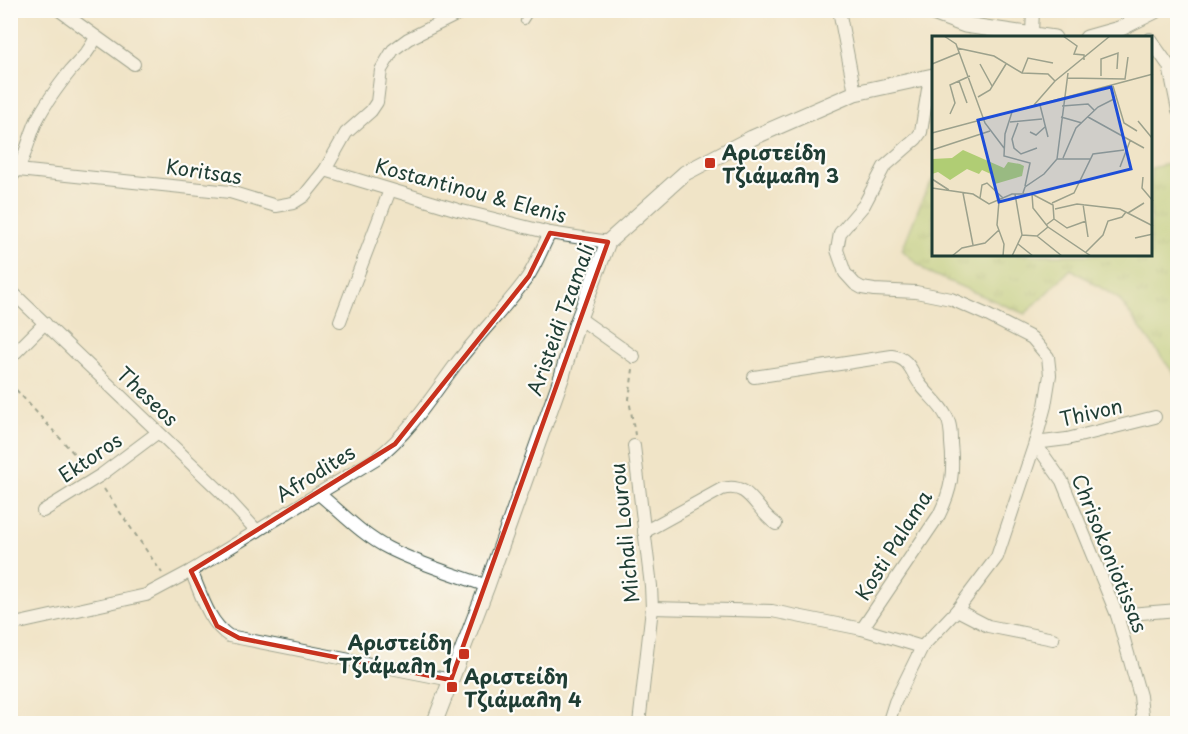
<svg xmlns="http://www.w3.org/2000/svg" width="1188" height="734" viewBox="0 0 1188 734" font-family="'Playpen Sans',sans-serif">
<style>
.grass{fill:url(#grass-tufts);stroke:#688554;stroke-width:1.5}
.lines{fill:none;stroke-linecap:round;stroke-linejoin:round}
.service-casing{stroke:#3e564a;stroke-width:8}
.minor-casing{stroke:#3e564a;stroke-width:14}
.tertiary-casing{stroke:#3e564a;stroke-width:17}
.path{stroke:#3e564a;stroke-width:2;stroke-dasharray:4.5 4.5;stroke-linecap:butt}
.service{stroke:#fff;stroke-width:6}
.minor{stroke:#fff;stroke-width:12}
.tertiary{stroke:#fff;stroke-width:15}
.marked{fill:none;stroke:#c8321e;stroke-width:4.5;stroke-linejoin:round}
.poi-dot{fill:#c8321e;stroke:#fdfcf7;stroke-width:2}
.labels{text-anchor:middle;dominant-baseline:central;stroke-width:4.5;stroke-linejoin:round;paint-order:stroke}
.poi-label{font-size:20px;font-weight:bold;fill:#1f3d34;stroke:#fdfcf7;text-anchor:start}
.street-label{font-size:20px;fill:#1f3d34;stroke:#fdfcf7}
.inset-road{fill:none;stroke:#9ca18c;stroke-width:1.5}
.view{fill:#1d4ed8;fill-opacity:0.15;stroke:#1d4ed8;stroke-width:3}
.inset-edge{fill:none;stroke:#1f3d34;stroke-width:3}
</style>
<defs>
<pattern id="grass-tufts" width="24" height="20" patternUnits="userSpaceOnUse" patternTransform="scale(1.5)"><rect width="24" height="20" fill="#b0cd74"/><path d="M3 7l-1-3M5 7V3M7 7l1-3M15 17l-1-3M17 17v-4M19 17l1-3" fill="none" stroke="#8fa860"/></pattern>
</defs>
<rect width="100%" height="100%" fill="#fdfcf7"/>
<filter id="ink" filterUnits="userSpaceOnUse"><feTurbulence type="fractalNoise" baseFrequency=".0167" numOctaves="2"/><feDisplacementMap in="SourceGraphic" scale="12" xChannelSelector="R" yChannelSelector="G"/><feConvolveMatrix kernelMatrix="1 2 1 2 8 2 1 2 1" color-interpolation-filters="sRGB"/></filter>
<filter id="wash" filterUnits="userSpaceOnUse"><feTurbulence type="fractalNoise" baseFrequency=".008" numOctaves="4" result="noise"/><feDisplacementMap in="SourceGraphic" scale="24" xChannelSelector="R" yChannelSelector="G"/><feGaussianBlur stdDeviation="1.35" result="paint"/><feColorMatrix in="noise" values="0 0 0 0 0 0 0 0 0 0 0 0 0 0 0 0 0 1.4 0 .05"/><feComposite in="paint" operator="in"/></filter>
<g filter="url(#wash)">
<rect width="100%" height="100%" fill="#f0e4c7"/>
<path class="grass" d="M1177 162V378L1119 299 1071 269 1025 314 927 272 902 250 923 197 933 179V255H1150L1151 168Z"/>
</g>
<g filter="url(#ink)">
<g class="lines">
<defs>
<path id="service" d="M524 21 531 10"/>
<g id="minor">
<path d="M59 10 134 64"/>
<path d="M839 10 855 93"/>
<path d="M1032 33 1033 10"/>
<path d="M1150 39 1169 66 1178 110"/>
<path d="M18 170 230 192 276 206 293 203 304 196 325 170 346 133 371 111 377 102 381 70 393 50 408 39 466 10"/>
<path d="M325 170 458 210 550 233 608 242"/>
<path d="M10 179C25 163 28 139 37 120 46 102 59 85 71 70 82 58 89 52 96 37"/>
<path d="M10 290 222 493 257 531"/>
<path d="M579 318 634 357"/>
<path d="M340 321 390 190"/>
<path d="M10 358 45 323"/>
<path d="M754 377 892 356C910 358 911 372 920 384 928 395 940 404 946 416 951 424 951 434 951 443 954 472 952 489 939 515L862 629"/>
<path d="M1035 443 1062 481 1117 615 1140 696 1143 724"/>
<path d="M1035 443 1067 439 1155 417"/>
<path d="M634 446 651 586 652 608 639 724"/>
<path d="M319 494C341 512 362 535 388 548 419 564 454 574 487 586"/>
<path d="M43 511 101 475 157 433"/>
<path d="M644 532 722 489C750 481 755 510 776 524"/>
<path d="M191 571C201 593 208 622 229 636L451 680"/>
<path d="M652 608 772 611 862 629 922 647"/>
<path d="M957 610 988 626 1053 639"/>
<path d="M1117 615 1178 610"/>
<path d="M10 625 146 595 191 571 377 458C412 430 433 394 459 360 481 332 506 307 527 278 536 265 542 248 550 233"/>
<path d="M888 724 895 702 922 647 957 610 997 557 1035 443 1045 406 1050 375 1048 357 1032 338 985 314 951 299 916 292 874 290 862 288 855 284 845 273 837 250 840 233 864 205 884 167 916 139 921 132 930 77"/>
</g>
<g id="tertiary">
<path d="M925 10 965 25 1054 38"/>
<path d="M1087 38 1119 29 1157 10"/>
<path d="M434 724 487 586 562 376 576 326 608 242 685 173 752 138 855 93 933 76"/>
</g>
</defs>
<use href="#service" class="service-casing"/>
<use href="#minor" class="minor-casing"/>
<use href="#tertiary" class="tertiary-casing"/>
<g class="path">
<path d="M633 369 629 399 635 435"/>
<path d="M10 383 87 468"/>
<path d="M104 489 162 573"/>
</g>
<use href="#service" class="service"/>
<use href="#minor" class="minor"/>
<use href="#tertiary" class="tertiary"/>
</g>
</g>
<path d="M0 0H1188V734H0ZM550 233 608 242 451 680 239 638 217 626 191 571 395 444 529 276Z" fill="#f0e4c7" fill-opacity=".55" fill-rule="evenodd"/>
<path class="marked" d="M550 233 608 242 451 680 239 638 217 626 191 571 395 444 529 276Z"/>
<g class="poi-dot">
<rect x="704" y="157" width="12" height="12" rx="3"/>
<rect x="458" y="648" width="12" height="12" rx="3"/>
<rect x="446" y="681" width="12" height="12" rx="3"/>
</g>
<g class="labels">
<g class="poi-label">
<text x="722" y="152">Αριστείδη<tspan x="722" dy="23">Τζιάμαλη 3</tspan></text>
<text x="452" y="642" text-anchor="end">Αριστείδη<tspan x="452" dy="23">Τζιάμαλη 1</tspan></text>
<text x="464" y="676">Αριστείδη<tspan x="464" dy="23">Τζιάμαλη 4</tspan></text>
</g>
<g class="street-label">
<text transform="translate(204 171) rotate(8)">Koritsas</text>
<text transform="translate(471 190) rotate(15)">Kostantinou &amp; Elenis</text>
<text transform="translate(560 319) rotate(-70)">Aristeidi Tzamali</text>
<text transform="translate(148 396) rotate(44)">Theseos</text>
<text transform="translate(1091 412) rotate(-13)">Thivon</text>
<text transform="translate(90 457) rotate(-34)">Ektoros</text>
<text transform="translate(315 473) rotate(-32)">Afrodites</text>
<text transform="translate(624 533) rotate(-96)">Michali Lourou</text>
<text transform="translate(893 545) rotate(-58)">Kosti Palama</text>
<text transform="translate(1110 553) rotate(68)">Chrisokoniotissas</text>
</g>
</g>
<g transform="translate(932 36)">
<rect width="220" height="220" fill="#f0e4c7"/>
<path d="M31 114 72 132 76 126 88 128 92 130 90 140 63 148 61 139 50 134 47 138 35 133 18 144 6 136 0 138V123L20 122Z" fill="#b0cd74"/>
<path class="inset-road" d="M12 0 24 8 53 87 72 112M131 0 145 10 142 18 152 19V24M25 12 62 20 90 37 116 38 123 45M0 28 27 17M48 28 60 50M90 37 96 22 121 27M169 40V23L186 17 185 33M135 42 193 43 196 21M27 45 35 67M181 50 192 87 205 95M46 61 58 54 74 28M102 69 123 45 178 0M108 69 116 101M130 70 156 68 162 74M80 76 73 98 72 120 98 127 93 150M18 78 23 67 18 49 38 40M129 81 150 87M156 81 212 112M206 85 220 102M78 86 110 83M86 87 80 103 82 112 89 118 105 112M98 96 104 99 113 91M0 97 221 38M0 114 58 95M131 122 144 92 166 71 182 63M125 123H158M188 131 198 105M211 141 210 152 221 165M0 143 17 154M0 152 41 158 57 168 80 158H100L121 169 122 183 114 189M31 157 41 209M91 157 93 151 112 138 125 123 136 37M83 158 90 199 105 200 116 191M100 158 101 172 116 191 159 220M48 162 50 149 55 147 71 162M67 165 65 189 72 208 71 220M120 167 142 157 161 118 192 114M151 168 156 201M123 173 145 168 188 173 221 190M196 177 212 167M122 183 135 192 154 185M105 200 130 220M203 202 221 198M86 208 101 220M154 216 171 199 176 185 190 181 194 176M20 220 30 212 53 207 67 194M80 220 90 199"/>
<path class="view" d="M179 51 199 133 67 166 46 84Z"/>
<rect width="220" height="220" class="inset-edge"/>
</g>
<rect width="1188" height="734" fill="none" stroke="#fdfcf7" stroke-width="36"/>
</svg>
